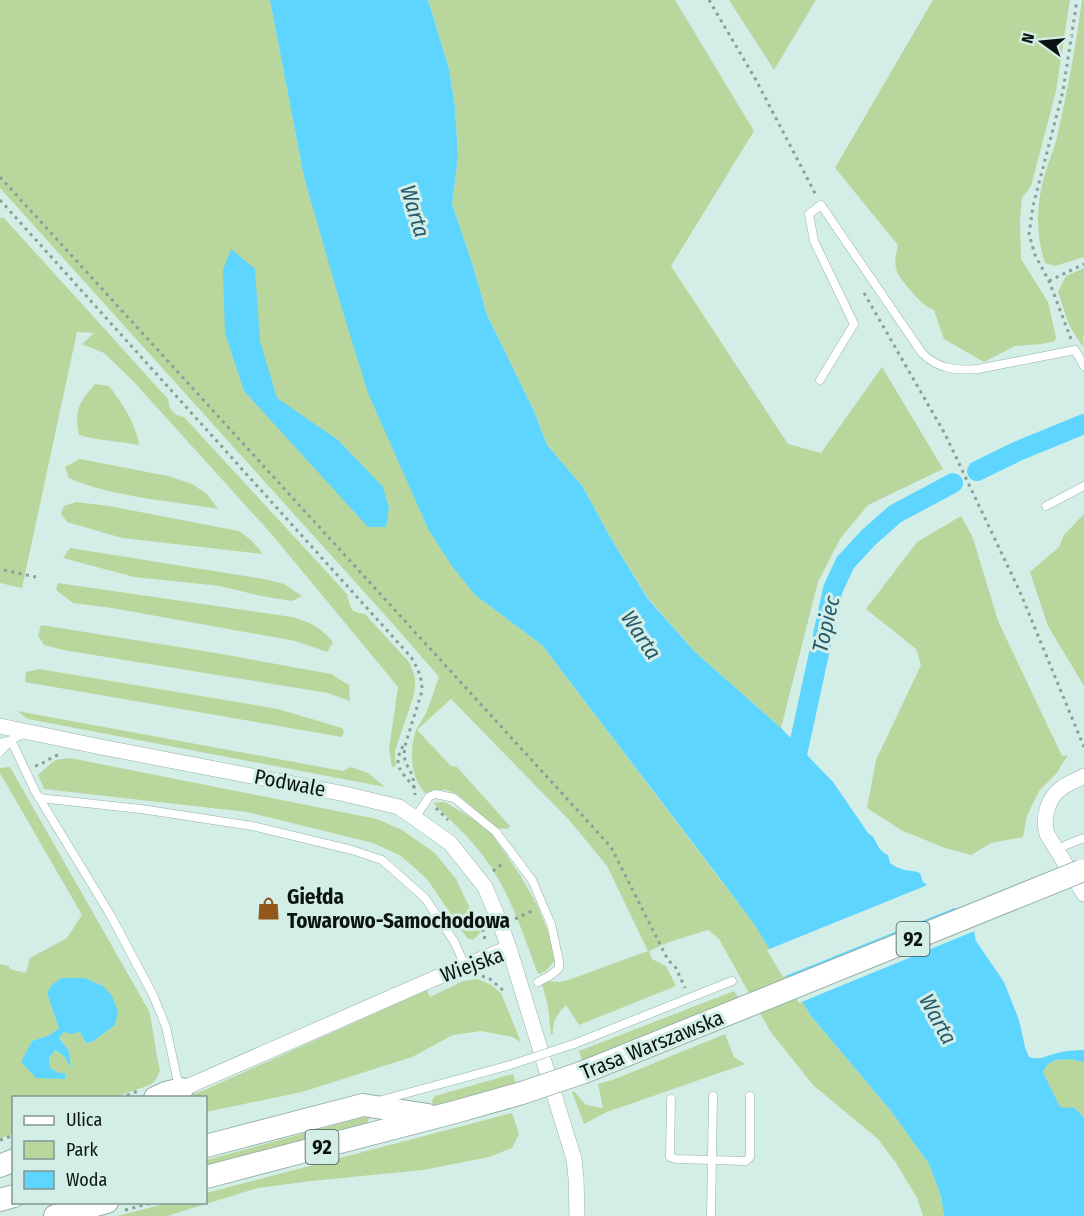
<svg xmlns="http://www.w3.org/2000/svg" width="1084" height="1216" viewBox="0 0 1084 1216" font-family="'Fira Sans Condensed',sans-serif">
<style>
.green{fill:#b9d79d;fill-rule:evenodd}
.water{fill:#5dd5ff}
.pier{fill:#d3eee7}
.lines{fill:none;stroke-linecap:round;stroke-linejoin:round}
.canal{stroke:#5dd5ff;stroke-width:20}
.lane-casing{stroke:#97b1aa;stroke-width:9}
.street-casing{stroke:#97b1aa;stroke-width:16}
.primary-casing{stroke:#97b1aa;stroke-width:24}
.path{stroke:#8b9f9a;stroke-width:3;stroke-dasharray:3 4.5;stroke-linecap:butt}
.lane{stroke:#fff;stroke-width:8}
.street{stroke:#fff;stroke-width:15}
.primary{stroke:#fff;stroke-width:22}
.lane-bridge-casing{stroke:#97b1aa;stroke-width:9;stroke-linecap:butt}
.primary-bridge-casing{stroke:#97b1aa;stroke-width:24;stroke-linecap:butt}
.lane-bridge{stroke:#fff;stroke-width:8}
.primary-bridge{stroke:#fff;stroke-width:22}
.labels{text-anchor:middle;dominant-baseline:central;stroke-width:6;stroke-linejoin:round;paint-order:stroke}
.shield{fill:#d3eee7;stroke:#475552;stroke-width:1.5}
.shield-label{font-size:20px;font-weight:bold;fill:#0b1412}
.street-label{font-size:21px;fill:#0b1412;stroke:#d3eee7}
.poi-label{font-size:21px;font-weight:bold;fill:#0b1412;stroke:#d3eee7;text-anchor:start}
.water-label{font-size:22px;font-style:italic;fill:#285a6c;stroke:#d3eee7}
</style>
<rect width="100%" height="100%" fill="#d3eee7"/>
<g class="green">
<path d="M0 0H270L304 177 404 474 428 529 475 595 542 645 754 924 811 1016 891 1111 929 1164 941 1196 944 1216H923L917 1198 896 1163 878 1139 813 1085 770 1031 719 939 708 930 669 942 649 951 652 959 666 966 676 986 579 1025 566 1005C558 1013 552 1021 553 1034L551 1035 548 1006 542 984 548 981 560 982 571 979 648 951 607 866 569 820 451 699 417 730 451 766 457 767 510 826 508 829 497 828 457 794 446 790H434L425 793C410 777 409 750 416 730 419 724 423 719 426 713 431 702 434 689 439 677L393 624 0 188Z"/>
<path d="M428 0H675L754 131 671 266 788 444 821 453 882 367 943 469 868 505 840 539 818 582 781 728 695 652 648 598 610 537 583 487 547 445 534 411 487 315 473 266 452 204 458 157 455 107 449 69Z"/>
<path d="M729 0H816L774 70Z"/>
<path d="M933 0H1070L1056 91 1031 186 1022 198 1020 219 1021 259 1048 302 1056 337 1055 341 1041 344 1015 346 984 362 944 339 934 310C924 306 919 300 912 292 896 274 892 269 898 245L835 168Z"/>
<path d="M1082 0H1084V257L1055 266 1045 263C1036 236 1036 209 1043 181 1047 164 1055 149 1058 132 1068 88 1076 44 1082 0Z"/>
<path d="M0 218H4L168 399C169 410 173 415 184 417L347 594C351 608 349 612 365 614L410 663 415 677V688L413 698 395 751 396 766 392 767 389 749 398 687 274 537 133 381 104 353 82 344 94 333 77 332 22 588 0 583Z"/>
<path d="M1084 268V335H1083L1084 346H1082L1069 325 1058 292 1066 276Z"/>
<path d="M95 384 109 386C122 403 136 423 139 445 119 441 99 441 79 435 74 409 79 403 95 384Z"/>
<path d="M80 459 168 476 192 484 207 494 218 509C172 501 112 497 69 478L65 467Z"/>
<path d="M76 502 109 506 239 531 251 540 263 554 122 538 67 522 61 514 64 506Z"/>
<path d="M1084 514V686L1048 626 1030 572 1059 547 1064 535Z"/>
<path d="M961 516 973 538 998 621 1062 756 1068 755 1056 774 1039 791 1027 816 1023 837 991 843 971 855 945 848 901 830 867 808 876 760 921 665 916 649 866 609 917 542Z"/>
<path d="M70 548 264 579 284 584 302 596 292 601 261 596 220 586 134 577 63 558Z"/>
<path d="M58 583 292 617C312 623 319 626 333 642L327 652 295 641 112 608 73 603 56 590Z"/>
<path d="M41 625 210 652 331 674 349 685 350 701 328 693 63 650 44 645 38 636Z"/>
<path d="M39 669 278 709 342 728 344 732 342 737 25 682 26 672Z"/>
<path d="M17 711 343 771 351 767 368 773 385 787 28 719Z"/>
<path d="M70 758 377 819 402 830 435 853 456 879 481 932 473 940 467 938 427 879 401 856 373 843 247 812 44 789 38 775 55 760Z"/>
<path d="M10 767 149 1011C154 1031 155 1051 160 1071L155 1081 150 1085 115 1097 14 1098 13 1134 0 1138V964L9 966V969L26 973 30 958 67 938 82 915 0 773V768ZM61 978H85L103 986 115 1025 92 1042 86 1043 80 1032H64L59 1037 69 1051 71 1065 64 1056 54 1050 49 1057 50 1068 59 1073 22 1062 32 1041 50 1035 60 1028 47 993Z"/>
<path d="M442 802 447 803 473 819 492 834 520 875 536 903 553 943 555 960 546 971 538 974C523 934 510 892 484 857 470 838 450 820 433 803Z"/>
<path d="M477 979 490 984 501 993 521 1042 512 1037 481 1031 453 1035 412 1057 302 1092 206 1112V1098H178L202 1091 427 990 430 997 463 981Z"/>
<path d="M734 991 739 998 582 1061 579 1051Z"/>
<path d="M725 1034 734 1057 745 1064 607 1112 584 1124 572 1092 574 1091 586 1105 603 1108 598 1084 615 1079Z"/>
<path d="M1067 1059 1084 1062V1118L1075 1108H1060L1043 1072C1047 1061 1056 1060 1067 1059Z"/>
<path d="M513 1074 516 1084 438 1106C434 1105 432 1104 432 1100L435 1096Z"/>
<path d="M512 1113 519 1134 512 1148 489 1157 423 1170 311 1181 258 1188 167 1216H117L168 1203 206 1202V1193Z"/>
<path d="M364 1117 369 1118 368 1122 364 1127 206 1168V1160Z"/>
</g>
<g class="water">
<path d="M270 0H428L449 69 455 107 458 157 452 204 473 266 487 315 534 411 547 445 583 487 610 537 648 599 695 652 781 728 833 782 868 833C876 837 875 844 881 850 883 852 885 854 888 855L890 863C902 872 908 869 920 873L923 882 947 898 974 931 976 941 1004 982 1019 1020 1025 1047 1029 1057C1039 1060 1044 1057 1054 1054 1063 1051 1074 1050 1084 1050V1062C1069 1059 1050 1055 1043 1072L1060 1107 1075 1108 1084 1118V1216H944L941 1196 929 1164 891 1111 811 1016 754 924 712 868 542 645 475 595 452 566 428 529 368 393 342 309 304 177Z"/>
<path d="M231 249 255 269 260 341 277 398 338 440 383 487 389 508 386 527H368L244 391 225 333 223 270Z"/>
<path d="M61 978H85L103 986 112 996 118 1012 115 1025 92 1042 86 1043 80 1032 71 1034 64 1032 59 1038 69 1051 71 1067 64 1056 55 1050 49 1058 50 1068 59 1073H65V1079L36 1078 21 1062 32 1041 50 1035 59 1028 47 993 51 986Z"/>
</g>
<g class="pier">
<path d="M930 884 949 896 957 907 783 977 767 950Z"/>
<path d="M959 909 977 930 799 1003 785 980Z"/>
</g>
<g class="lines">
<g class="canal">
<path d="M977 471 1018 451 1084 424"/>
<path d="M793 773 833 589 845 563 868 538 895 514 953 483"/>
</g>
<defs>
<g id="lane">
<path d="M820 380 854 324 814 241 809 214 821 205 922 353C938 369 956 371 978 369L1075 350 1084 366"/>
<path d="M1046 506 1084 486"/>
<path d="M11 740 35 791 111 916 153 995 166 1027 177 1078 181 1088"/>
<path d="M0 743 11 740 25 733"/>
<path d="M0 752 10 741"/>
<path d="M39 798 141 809 252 826 352 850 382 860 425 898 455 943 465 966"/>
<path d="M415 818 429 797 435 794 454 798 496 832 532 880 551 924 559 961V968L551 975 538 982"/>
<path d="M1066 845 1084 838"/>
<path d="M574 1044 732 981"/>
<path d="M671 1099 670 1157 676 1159 746 1161 750 1157V1096"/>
<path d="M382 1100 510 1065"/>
<path d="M711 1216 713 1096"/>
</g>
<g id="street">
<path d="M0 726 96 746 345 794 399 807 450 843 485 887 498 918 509 948 574 1159 576 1178 577 1216"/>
<path d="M1084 776C1077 780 1069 783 1063 787 1048 797 1042 817 1047 834L1084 894"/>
<path d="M182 1089 433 979 509 948"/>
</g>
<g id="primary">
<path d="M584 1072 745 1007"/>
<path d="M155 1098 166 1093 182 1089"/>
<path d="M206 1146 363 1105 428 1115"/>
<path d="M0 1166 14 1160"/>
<path d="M206 1177 455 1112 522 1093"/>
<path d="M0 1200 14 1196"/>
<path d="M55 1216 107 1202"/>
</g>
</defs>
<use href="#lane" class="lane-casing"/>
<use href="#street" class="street-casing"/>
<use href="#primary" class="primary-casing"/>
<g class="path">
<path d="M709 0 756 80 816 195"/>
<path d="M0 177 611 847 668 960 676 968 685 988"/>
<path d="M0 200 411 657C418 669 422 677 422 691L406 742 404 753 405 761 413 777 415 795"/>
<path d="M1049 281 1084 264"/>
<path d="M864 293 945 434 1020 592 1084 747"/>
<path d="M1071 339 1049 281 1035 255 1029 234 1033 206 1063 91 1077 0"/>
<path d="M4 570 36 577"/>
<path d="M403 746C392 766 401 771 414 787"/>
<path d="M35 766C44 764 49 758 58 755"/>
<path d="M436 808 448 820"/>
<path d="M493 871 505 862"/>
<path d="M477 915 484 933 485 941"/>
<path d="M515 919 534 910"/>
<path d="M482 976 490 979 504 991"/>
<path d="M120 1098 138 1091"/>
<path d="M0 1140 14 1135"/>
<path d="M125 1210 155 1202"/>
</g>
<use href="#lane" class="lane"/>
<use href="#street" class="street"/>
<use href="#primary" class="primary"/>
<defs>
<path id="lane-bridge" d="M510 1065 574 1044"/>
<g id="primary-bridge">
<path d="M745 1007 1081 871"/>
<path d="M522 1093 584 1072"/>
</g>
</defs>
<use href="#lane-bridge" class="lane-bridge-casing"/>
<use href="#primary-bridge" class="primary-bridge-casing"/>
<use href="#lane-bridge" class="lane-bridge"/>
<use href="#primary-bridge" class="primary-bridge"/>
</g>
<defs>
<symbol id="shop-bare" viewBox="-9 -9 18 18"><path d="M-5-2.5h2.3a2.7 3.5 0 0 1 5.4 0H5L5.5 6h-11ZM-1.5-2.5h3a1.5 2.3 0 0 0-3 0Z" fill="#94571b" stroke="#d3eee7" stroke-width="2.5" paint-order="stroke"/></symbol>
</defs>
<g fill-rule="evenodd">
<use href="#shop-bare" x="252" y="892" width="33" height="33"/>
</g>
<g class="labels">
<g class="shield">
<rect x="896.5" y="922" width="33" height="34" rx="4.5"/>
<rect x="305.5" y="1130" width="33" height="34" rx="4.5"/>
</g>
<g class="shield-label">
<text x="913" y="939">92</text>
<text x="322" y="1147">92</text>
</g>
<g class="street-label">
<text transform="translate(290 783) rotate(11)">Podwale</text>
<text transform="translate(472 965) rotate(-20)">Wiejska</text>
<text transform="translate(652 1045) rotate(-22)">Trasa Warszawska</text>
</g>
<g class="poi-label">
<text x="287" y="897">Giełda<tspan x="287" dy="24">Towarowo-Samochodowa</tspan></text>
</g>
<g class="water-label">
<text transform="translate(415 211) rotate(73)">Warta</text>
<text transform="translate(826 624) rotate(-77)">Topiec</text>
<text transform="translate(641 635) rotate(56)">Warta</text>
<text transform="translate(938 1019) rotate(61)">Warta</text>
</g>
</g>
<rect x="12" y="1096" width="195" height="108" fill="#d3eee7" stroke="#839792" stroke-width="1.5"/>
<rect x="24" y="1116" width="30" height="9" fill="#ffffff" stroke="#839792" stroke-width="1.5"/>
<text x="66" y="1126" font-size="18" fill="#0b1412">Ulica</text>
<rect x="24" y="1141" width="30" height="18" fill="#b9d79d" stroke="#839792" stroke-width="1.5"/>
<text x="66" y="1156" font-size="18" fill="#0b1412">Park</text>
<rect x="24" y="1171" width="30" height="18" fill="#5dd5ff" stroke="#839792" stroke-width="1.5"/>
<text x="66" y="1186" font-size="18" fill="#0b1412">Woda</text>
<g transform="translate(1042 42) rotate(285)" stroke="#d3eee7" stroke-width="4.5" paint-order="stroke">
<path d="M0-4.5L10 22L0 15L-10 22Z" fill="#0b1412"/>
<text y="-9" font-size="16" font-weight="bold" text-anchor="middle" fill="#0b1412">N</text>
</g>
</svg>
